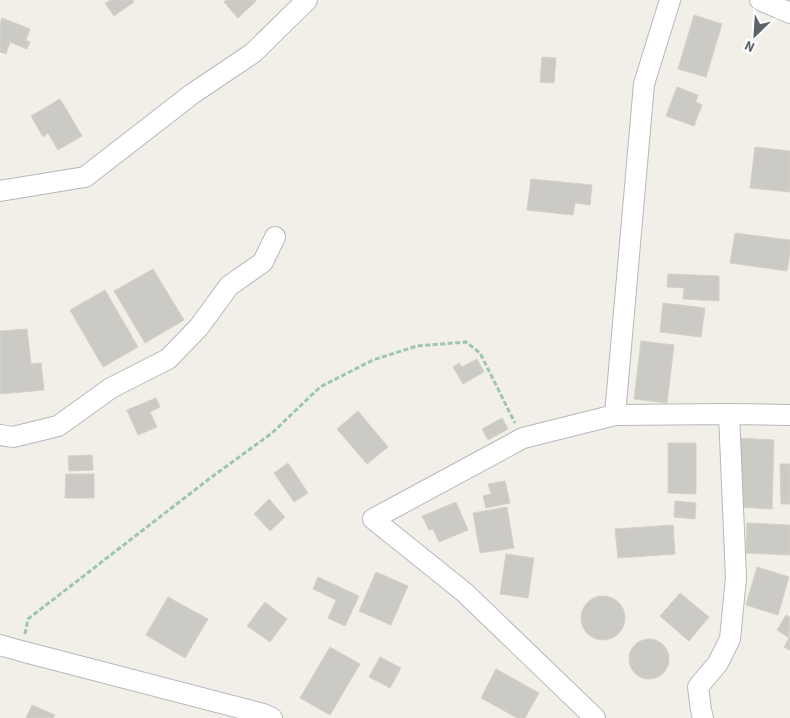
<svg xmlns="http://www.w3.org/2000/svg" width="790" height="718" viewBox="0 0 790 718" font-family="'Source Sans 3',sans-serif">
<style>
.building{fill:#cccac5;stroke:#d6d1c6}
.lines{fill:none;stroke-linecap:round;stroke-linejoin:round}
.minor-casing{stroke:#b5b8bc;stroke-width:22}
.path{stroke:#9cc7a9;stroke-width:3;stroke-dasharray:5 2.5;stroke-linecap:butt}
.minor{stroke:#fff;stroke-width:20}
</style>
<rect width="100%" height="100%" fill="#f1efe8"/>
<g class="building">
<path d="M111 0H133L134 2 114 16 105 3Z"/>
<path d="M226 0H255L256 1 238 18 224 2Z"/>
<path d="M694 15 722 24 706 77 678 69Z"/>
<path d="M2 18 30 29 26 40 30 42 27 49 10 42 6 54 0 52V23Z"/>
<path d="M542 57 556 58 554 83 540 82Z"/>
<path d="M677 87 698 95 696 102 702 105 694 126 666 116Z"/>
<path d="M60 99 82 136 58 150 48 133 43 137 31 116Z"/>
<path d="M755 147 790 151V192L750 188Z"/>
<path d="M531 179 592 185 590 205 575 203 573 215 527 210Z"/>
<path d="M735 233 790 240V253L787 271 730 263Z"/>
<path d="M153 269 184 320 145 343 114 291Z"/>
<path d="M668 274 719 276V301L683 299 684 288 667 287Z"/>
<path d="M105 290 138 347 103 367 70 310Z"/>
<path d="M663 303 705 308 701 337 660 332Z"/>
<path d="M27 329 31 364 41 363 44 390 0 394V331Z"/>
<path d="M641 341 674 345 667 403 634 399Z"/>
<path d="M477 359 484 372 463 384 453 367 459 363 462 367Z"/>
<path d="M156 398 160 407 150 412 157 427 138 435 127 410Z"/>
<path d="M358 411 388 447 367 464 337 429Z"/>
<path d="M502 418 508 429 488 440 482 429Z"/>
<path d="M739 438 774 440 772 509 736 507Z"/>
<path d="M668 443H696V494L668 493Z"/>
<path d="M92 455 93 470 69 471 68 456Z"/>
<path d="M288 463 308 493 294 502 274 473Z"/>
<path d="M780 464H790V504H781Z"/>
<path d="M66 474H94V498H65Z"/>
<path d="M505 481 510 503 486 508 483 496 491 494 488 484Z"/>
<path d="M269 499 285 517 270 531 254 514Z"/>
<path d="M675 501 696 503 695 519 674 517Z"/>
<path d="M456 502 468 530 439 542 433 529 429 530 422 516Z"/>
<path d="M507 507 514 548 480 553 473 513Z"/>
<path d="M747 523 790 525V555L746 553Z"/>
<path d="M673 525 675 554 618 558 615 529Z"/>
<path d="M506 554 534 558 528 598 500 594Z"/>
<path d="M757 567 789 577 778 615 746 605Z"/>
<path d="M376 572 408 586 391 625 359 611Z"/>
<path d="M318 577 359 596 345 626 328 618 336 600 313 589Z"/>
<path d="M680 593 709 617 689 641 660 616Z"/>
<circle cx="603" cy="618" r="22"/>
<path d="M168 597 208 619 185 658 146 635Z"/>
<path d="M265 602 287 619 270 642 247 626Z"/>
<path d="M786 615 790 617 789 638 777 630Z"/>
<path d="M790 636V650L784 647Z"/>
<circle cx="649" cy="659" r="20"/>
<path d="M330 647 360 664 330 715 300 698Z"/>
<path d="M380 657 401 668 390 688 369 677Z"/>
<path d="M496 669 539 693 525 718H517L481 698Z"/>
<path d="M32 705 55 715 53 718H26Z"/>
</g>
<g class="lines">
<defs>
<g id="minor">
<path d="M760 0 790 13"/>
<path d="M0 191 85 177 192 94 253 53 307 0"/>
<path d="M615 415 644 84 670 0"/>
<path d="M0 435 13 437 58 426 111 388 168 359 199 327 229 286 263 262 275 237"/>
<path d="M0 645 21 651 263 714 272 718"/>
<path d="M595 718 464 592 373 519 523 438 615 415 729 414 790 415"/>
<path d="M703 718 701 710 698 687 718 663 730 639 736 578 729 414"/>
</g>
</defs>
<use href="#minor" class="minor-casing"/>
<path class="path" d="M25 634 28 619 209 479 272 433 320 387 373 360 417 346 466 342 480 353 515 423"/>
<use href="#minor" class="minor"/>
</g>
<g transform="translate(755 35) rotate(205)" stroke="#ffffff" stroke-width="4" paint-order="stroke">
<path d="M0-4L9 19L0 12L-9 19Z" fill="#5f6368"/>
<text y="-8" font-size="14" font-weight="bold" text-anchor="middle" fill="#5f6368">N</text>
</g>
</svg>
